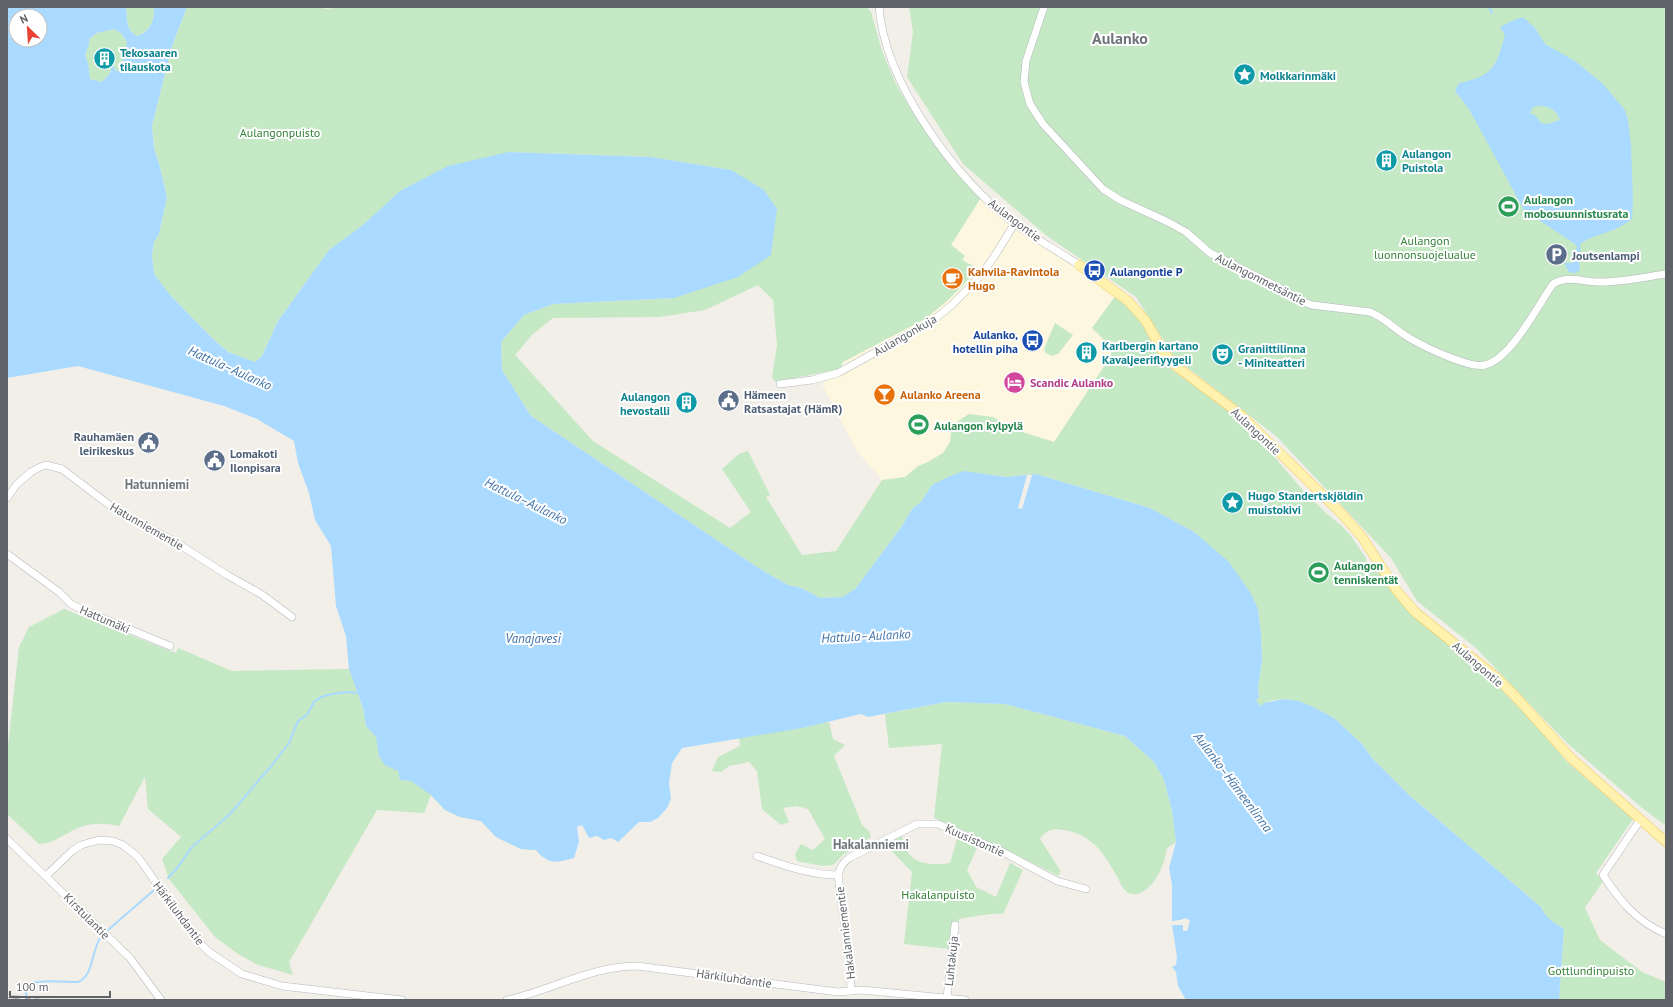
<svg xmlns="http://www.w3.org/2000/svg" width="1673" height="1007" viewBox="0 0 1673 1007" font-family="'PT Sans',sans-serif">
<style>
.commercial{fill:#fef7e0}
.green{fill:#c5e8c5}
.water{fill:#aadaff;fill-rule:evenodd}
.pier{fill:#f1efe8}
.lines{fill:none;stroke-linecap:round;stroke-linejoin:round}
.stream{stroke:#aadaff;stroke-width:2}
.minor-casing{stroke:#b5b8bc;stroke-width:8}
.major-casing{stroke:#f2c960;stroke-width:10}
.minor{stroke:#fff;stroke-width:7}
.major{stroke:#fff2af;stroke-width:9}
.rail-casing{stroke:#b6b7b8;stroke-width:3.5}
.rail{stroke:#fff;stroke-width:2;stroke-dasharray:6;stroke-linecap:butt}
.labels{text-anchor:middle;dominant-baseline:central;stroke-width:4;stroke-linejoin:round;paint-order:stroke}
.culture-label{font-size:12px;font-weight:bold;fill:#0d838f;stroke:#fff;text-anchor:start}
.park-label{font-size:12px;fill:#348238;stroke:#fff}
.leisure-label{font-size:12px;font-weight:bold;fill:#27864d;stroke:#fff;text-anchor:start}
.street-label{font-size:12px;fill:#5f6368;stroke:#fff}
.service-label{font-size:12px;font-weight:bold;fill:#4e5e75;stroke:#fff;text-anchor:start}
.food-label{font-size:12px;font-weight:bold;fill:#c56008;stroke:#fff;text-anchor:start}
.transit-label{font-size:12px;font-weight:bold;fill:#164399;stroke:#fff;text-anchor:start}
.hotel-label{font-size:12px;font-weight:bold;fill:#b23c85;stroke:#fff;text-anchor:start}
.water-label{font-size:13px;font-style:italic;fill:#4174aa;stroke:#fff}
.neighbourhood-label{font-size:13px;font-weight:bold;fill:#70757a;stroke:#fff}
.district-label{font-size:16px;font-weight:bold;fill:#70757a;stroke:#fff}
</style>
<rect width="100%" height="100%" fill="#f1efe8"/>
<path class="commercial" d="M982 196 1116 295 1113 349 1109 359 1054 442 1013 429 993 417 951 431 950 442 943 453 928 462 918 466 905 477 882 480 857 451 822 384 838 373 842 362 925 319 947 301 978 270 962 260 958 249 951 245Z"/>
<g class="green">
<path d="M126 7H154C155 20 150 32 137 36 125 30 128 18 126 7Z"/>
<path d="M187 7H320L326 9 345 7H867L871 12 882 51 896 84 910 108 954 171 982 196 951 245 965 256 962 260 979 269 947 301 925 319 843 362 840 369 775 382 772 377 777 345 773 300 758 285 705 310 659 317 553 318 533 334 515 355 593 441 730 528 751 512 722 469 739 454 748 451 770 495 766 497 802 555 836 551 882 480 905 477 918 466 928 462 943 453 950 442 952 425 969 414 993 417 1013 429 1054 442 1109 359 1113 349 1092 328 1116 295 1139 319 1157 352 1173 371 1214 398 1254 433 1300 487 1328 515 1342 526 1351 536 1366 558 1368 569 1374 564 1393 594 1413 616 1488 676 1532 721 1567 762 1633 819 1596 873 1603 881 1585 908 1600 940 1642 972 1666 982V1000H1559L1564 929C1553 922 1546 920 1541 907L1410 796 1372 758 1362 744 1334 718 1299 701 1283 699 1269 701 1261 706 1256 701 1259 697 1258 687 1262 661 1261 634 1258 609 1194 532 1150 508 1036 474 1006 477 964 472 948 477 932 486 921 502 912 509 902 526 856 588 843 597 820 598 801 588 788 585 757 567 531 416 502 370 501 342 524 315 553 304 674 298 731 170 651 157 509 152 363 225 329 250 278 321 262 356 255 362 228 352 213 339 170 295 154 274 152 255 154 242 159 234 167 197 159 163 154 148 152 126 172 46Z"/>
<path d="M909 7H1666V826L1641 807 1567 743 1476 648 1417 601 1391 558 1276 436 1174 357 1136 297 1047 236 963 164 907 77 913 32Z"/>
<path d="M114 29 121 33 127 42 123 61 125 64 120 71H116L114 66 106 78 101 82 90 79 88 63 85 55 89 45V39L97 33Z"/>
<path d="M1055 323 1073 335 1058 354 1052 356 1046 353 1044 349Z"/>
<path d="M64 609 176 653 178 648 232 671 349 669 363 708 366 726 514 809 544 859 536 850 521 849 496 837 481 821 460 817 445 810 431 795 424 813 377 810 289 962 293 975 258 965 238 954 215 937 169 879 162 859 181 837 148 809 145 777 119 826C100 822 85 823 68 833 58 838 50 844 39 844L7 814V755L19 647 29 627Z"/>
<path d="M946 702 1005 704 1125 736 1154 762 1164 780 1172 810 1176 842 1167 848C1165 863 1156 886 1140 893 1137 895 1131 894 1128 893 1120 886 1120 881 1115 873 1103 851 1089 833 1063 830 1053 828 1046 830 1040 839L1060 870 1059 876 970 833 934 818 942 744 889 748 885 714Z"/>
<path d="M829 722 833 739 845 745 834 756 862 825 869 831 871 837 843 855 833 865 823 866 797 861 795 854 801 844 813 850 825 839 808 809 797 806 783 808 789 822 781 825 762 809 757 771 749 762 729 766 721 772 712 771 718 757 740 746 739 738Z"/>
<path d="M901 834C903 839 905 846 907 851 915 866 937 865 950 863L957 839 972 842 978 846 967 870 976 887 996 897 1010 863 1023 870 1003 914C988 913 973 917 959 919L958 923H953L950 949 904 944 912 872 883 842Z"/>
</g>
<g class="water">
<path d="M7 7H126C128 18 125 30 137 36 150 32 155 20 154 7H187L172 46 152 126 154 148 159 163 167 197 159 234 154 242 152 255 154 274 170 295 213 339 228 352 255 362 262 356 278 321 329 250 363 225 400 191 448 166 509 152 651 157 731 170 764 190 777 209 771 255 738 277 674 298 553 304 524 315 501 342 502 370 531 416 757 567 788 585 801 588 820 598 843 597 856 588 902 526 912 509 921 502 932 485 948 477 964 471 1006 477 1036 474 1150 508 1194 532 1228 561 1250 592 1258 609 1261 634 1262 661 1258 687 1259 697 1256 701 1261 706 1264 703 1283 699 1299 701 1311 706 1334 718 1362 744 1372 758 1410 796 1541 907C1546 919 1554 922 1564 929L1559 1000H1186L1178 986 1176 972 1172 967 1176 965 1177 957 1172 925H1183V931H1187L1190 921 1186 918 1180 920 1172 921V885L1169 868 1176 842 1172 810 1164 780 1154 762 1125 736 1005 704 946 702 868 717 861 714 802 728 682 748 672 763 669 783 671 799 667 808 658 818 650 822H639L618 842 611 838 604 840 597 836 589 838 582 825 577 827 579 842 574 858C556 863 549 865 536 850L521 849 496 837 481 821 460 817 445 810 431 795 411 781 400 780 398 771 385 765 379 756 376 737 366 726 363 708 349 669 346 636 336 606 331 546 315 520 309 493 298 463 294 441 257 419 224 406 78 366 7 378ZM16 16H40V40H16ZM114 29 121 33 127 42 123 61 125 64 120 71H116L113 65 111 68V71L106 78 101 82 90 79 88 63 85 55 89 45V39L97 33Z"/>
<path d="M1523 17 1535 28 1545 44 1575 61 1603 84 1625 110 1628 120 1631 146 1633 201 1632 219C1617 232 1597 233 1581 243L1579 262 1580 270 1575 273 1569 272 1564 263H1573L1577 247 1575 244 1524 210 1469 109 1455 91 1459 83C1493 76 1496 67 1505 35L1500 27 1514 20ZM1541 106C1550 106 1557 111 1560 120L1547 124 1541 123 1536 116 1530 113 1533 107Z"/>
</g>
<path class="pier" d="M1027 475H1032L1022 509 1018 508Z"/>
<g class="lines">
<g class="stream">
<path d="M1489 7 1492 13"/>
<path d="M168 878 178 867 192 847 230 814 272 765 289 743 298 721 307 715 314 702 321 697 332 694 347 692 357 693"/>
<path d="M108 930 154 890"/>
<path d="M26 996C26 991 26 987 30 984 39 979 67 982 78 982 94 976 91 950 101 937"/>
</g>
<defs>
<g id="minor">
<path d="M879 7C885 83 955 179 1015 224 1036 239 1058 251 1079 265"/>
<path d="M1044 7 1026 61 1024 82 1030 104 1043 124 1103 189 1120 200 1168 222 1186 232 1210 253 1280 288 1301 301 1312 305 1370 312C1386 318 1396 331 1411 339 1425 347 1470 369 1485 365 1511 359 1538 305 1553 284 1569 274 1584 283 1601 282 1623 282 1645 277 1666 274"/>
<path d="M780 384 812 380 838 373 932 321 952 305 981 275 994 257 1015 223"/>
<path d="M7 498 17 484 31 472 40 467 46 465 62 469 116 510 177 543 227 575 261 594 292 617"/>
<path d="M7 554 59 592 71 604 85 611 170 646"/>
<path d="M1640 820 1603 875C1620 901 1636 921 1666 934"/>
<path d="M7 839 130 958 161 1000"/>
<path d="M757 856C783 865 810 875 838 875"/>
<path d="M46 876 72 851 81 845 99 840 113 841 123 845 138 857 195 938 209 952 242 974 282 986 402 1000"/>
<path d="M851 991 850 967 838 875C840 868 842 863 849 858L917 824H938L1003 852 1057 881 1086 889"/>
<path d="M947 998 955 925"/>
<path d="M507 1000C552 990 591 966 637 966L838 992 862 990 965 1000"/>
</g>
<path id="major" d="M1079 265 1128 301 1146 321 1163 352 1177 367 1241 415 1342 514 1362 537 1397 591 1415 612 1496 677 1515 696 1572 759 1666 842"/>
</defs>
<use href="#minor" class="minor-casing"/>
<use href="#major" class="major-casing"/>
<use href="#minor" class="minor"/>
<use href="#major" class="major"/>
<defs>
<path id="rail" d="M7 996 38 1000"/>
</defs>
<use href="#rail" class="rail-casing"/>
<use href="#rail" class="rail"/>
</g>
<defs>
<symbol id="building-disc" viewBox="-11 -11 22 22"><circle r="9.5" fill="#0f9aa8" stroke="#fff"/><path d="M-4-6H4V6H1V3H-1V6H-4ZM-2.5-4.3h1.7v1.8h-1.7ZM.8-4.3h1.7v1.8H.8ZM-2.5-1h1.7V.8h-1.7ZM.8-1h1.7V.8H.8Z" fill="#fff"/></symbol>
<symbol id="sight-disc" viewBox="-11 -11 22 22"><circle r="9.5" fill="#0f9aa8" stroke="#fff"/><path d="M0-6L1.8-2.2L6-1.7L2.9 1.2L3.7 5.4L0 3.3L-3.7 5.4L-2.9 1.2L-6-1.7L-1.8-2.2Z" fill="#fff"/></symbol>
<symbol id="stadium-disc" viewBox="-11 -11 22 22"><circle r="9.5" fill="#2e9e5b" stroke="#fff"/><path d="M0-5a6.5 5 0 1 0 0 10a6.5 5 0 1 0 0-10ZM-3.5-1.8h7v3.6h-7Z" fill="#fff"/></symbol>
<symbol id="parking-disc" viewBox="-11 -11 22 22"><circle r="9.5" fill="#5c6f8a" stroke="#fff"/><path d="M-3.5-5.5H1a3.5 3.5 0 0 1 0 7H-1V5.5H-3.5ZM-1-3.4V-.6H.8a1.4 1.4 0 0 0 0-2.8Z" fill="#fff"/></symbol>
<symbol id="bus-disc" viewBox="-11 -11 22 22"><circle r="9.5" fill="#1a4fb4" stroke="#fff"/><path d="M-5-6H5V4H4V6H2V4H-2V6H-4V4H-5ZM-3.5-4V0h7V-4ZM-3.5 1.2v1.5H-2V1.2ZM2 1.2v1.5H3.5V1.2Z" fill="#fff"/></symbol>
<symbol id="cafe-disc" viewBox="-11 -11 22 22"><circle r="9.5" fill="#e8710a" stroke="#fff"/><path d="M-5.5-4.5H6V0H3Q3 3.5 0 3.5H-2.5Q-5.5 3.5-5.5 0ZM3-3.2v2h1.7v-2ZM-6 4.5H4V6H-6Z" fill="#fff"/></symbol>
<symbol id="theatre-disc" viewBox="-11 -11 22 22"><circle r="9.5" fill="#0f9aa8" stroke="#fff"/><path d="M-5-5.5Q0-4 5-5.5V0Q5 5 0 6Q-5 5-5 0ZM-3.3-2.5H-1v1.5H-3.3ZM1-2.5H3.3v1.5H1ZM-2.8 1Q0 5.5 2.8 1Z" fill="#fff"/></symbol>
<symbol id="hotel-disc" viewBox="-11 -11 22 22"><circle r="9.5" fill="#d1479c" stroke="#fff"/><path d="M-6-4.5h1.5V1H6V5H4.5V3h-9V5H-6ZM-4 0a1.8 1.8 0 1 1 3.6 0ZM.5 0V-2.5h3Q6-2.5 6 0Z" fill="#fff"/></symbol>
<symbol id="bar-disc" viewBox="-11 -11 22 22"><circle r="9.5" fill="#e8710a" stroke="#fff"/><path d="M-6-5H6L.8 .8V4.5H3.5V6h-7V4.5H-.8V.8Z" fill="#fff"/></symbol>
<symbol id="civic-disc" viewBox="-11 -11 22 22"><circle r="9.5" fill="#5c6f8a" stroke="#fff"/><path d="M-.6-6.5H3V-4.5H.6V-3L4-1V1h2V6H-6V1h2V-1L-.6-3ZM-1.2 2.5V6h2.4V2.5Z" fill="#fff"/></symbol>
</defs>
<g fill-rule="evenodd">
<use href="#building-disc" x="92" y="46" width="25" height="25"/>
<use href="#sight-disc" x="1232" y="62" width="25" height="25"/>
<use href="#building-disc" x="1374" y="148" width="25" height="25"/>
<use href="#stadium-disc" x="1496" y="194" width="25" height="25"/>
<use href="#parking-disc" x="1544" y="242" width="25" height="25"/>
<use href="#bus-disc" x="1082" y="258" width="25" height="25"/>
<use href="#cafe-disc" x="940" y="266" width="25" height="25"/>
<use href="#bus-disc" x="1020" y="328" width="25" height="25"/>
<use href="#building-disc" x="1074" y="340" width="25" height="25"/>
<use href="#theatre-disc" x="1210" y="342" width="25" height="25"/>
<use href="#hotel-disc" x="1002" y="370" width="25" height="25"/>
<use href="#bar-disc" x="872" y="382" width="25" height="25"/>
<use href="#civic-disc" x="716" y="388" width="25" height="25"/>
<use href="#building-disc" x="674" y="390" width="25" height="25"/>
<use href="#stadium-disc" x="906" y="412" width="25" height="25"/>
<use href="#civic-disc" x="136" y="430" width="25" height="25"/>
<use href="#civic-disc" x="202" y="448" width="25" height="25"/>
<use href="#sight-disc" x="1220" y="490" width="25" height="25"/>
<use href="#stadium-disc" x="1306" y="560" width="25" height="25"/>
</g>
<g class="labels">
<g class="culture-label">
<text x="120" y="52">Tekosaaren<tspan x="120" dy="14">tilauskota</tspan></text>
<text x="1260" y="75">Molkkarinmäki</text>
<text x="1402" y="153">Aulangon<tspan x="1402" dy="14">Puistola</tspan></text>
<text x="1102" y="345">Karlbergin kartano<tspan x="1102" dy="14">Kavaljeeriflyygeli</tspan></text>
<text x="1238" y="348">Graniittilinna<tspan x="1238" dy="14">- Miniteatteri</tspan></text>
<text x="670" y="396" text-anchor="end">Aulangon<tspan x="670" dy="14">hevostalli</tspan></text>
<text x="1248" y="495">Hugo Standertskjöldin<tspan x="1248" dy="14">muistokivi</tspan></text>
</g>
<g class="park-label">
<text x="280" y="132">Aulangonpuisto</text>
<text x="1425" y="240">Aulangon<tspan x="1425" dy="14">luonnonsuojelualue</tspan></text>
<text x="938" y="894">Hakalanpuisto</text>
<text x="1591" y="970">Gottlundinpuisto</text>
</g>
<g class="leisure-label">
<text x="1524" y="199">Aulangon<tspan x="1524" dy="14">mobosuunnistusrata</tspan></text>
<text x="934" y="425">Aulangon kylpylä</text>
<text x="1334" y="565">Aulangon<tspan x="1334" dy="14">tenniskentät</tspan></text>
</g>
<g class="street-label">
<text transform="translate(1015 220) rotate(37)">Aulangontie</text>
<text transform="translate(1261 279) rotate(27)">Aulangonmetsäntie</text>
<text transform="translate(905 335) rotate(-30)">Aulangonkuja</text>
<text transform="translate(1256 431) rotate(43)">Aulangontie</text>
<text transform="translate(147 526) rotate(30)">Hatunniementie</text>
<text transform="translate(105 619) rotate(23)">Hattumäki</text>
<text transform="translate(1478 664) rotate(41)">Aulangontie</text>
<text transform="translate(975 840) rotate(24)">Kuusistontie</text>
<text transform="translate(179 913) rotate(53)">Härkiluhdantie</text>
<text transform="translate(87 916) rotate(45)">Kirstulantie</text>
<text transform="translate(845 933) rotate(-97)">Hakalanniementie</text>
<text transform="translate(951 961) rotate(-84)">Luhtakuja</text>
<text transform="translate(734 978) rotate(8)">Härkiluhdantie</text>
</g>
<g class="service-label">
<text x="1572" y="255">Joutsenlampi</text>
<text x="744" y="394">Hämeen<tspan x="744" dy="14">Ratsastajat (HämR)</tspan></text>
<text x="134" y="436" text-anchor="end">Rauhamäen<tspan x="134" dy="14">leirikeskus</tspan></text>
<text x="230" y="453">Lomakoti<tspan x="230" dy="14">Ilonpisara</tspan></text>
</g>
<g class="food-label">
<text x="968" y="271">Kahvila-Ravintola<tspan x="968" dy="14">Hugo</tspan></text>
<text x="900" y="394">Aulanko Areena</text>
</g>
<g class="transit-label">
<text x="1110" y="271">Aulangontie P</text>
<text x="1018" y="334" text-anchor="end">Aulanko,<tspan x="1018" dy="14">hotellin piha</tspan></text>
</g>
<g class="hotel-label">
<text x="1030" y="382">Scandic Aulanko</text>
</g>
<g class="water-label">
<text transform="translate(230 368) rotate(24)">Hattula–Aulanko</text>
<text transform="translate(526 501) rotate(26)">Hattula–Aulanko</text>
<text transform="translate(866 636) rotate(-3)">Hattula–Aulanko</text>
<text x="533" y="638">Vanajavesi</text>
<text transform="translate(1233 782) rotate(53)">Aulanko–Hämeenlinna</text>
</g>
<g class="neighbourhood-label">
<text x="157" y="484">Hatunniemi</text>
<text x="871" y="844">Hakalanniemi</text>
</g>
<g class="district-label">
<text x="1120" y="38">Aulanko</text>
</g>
</g>
<rect width="1673" height="1007" fill="none" stroke="#5f6368" stroke-width="16"/>
<g transform="translate(28 28) rotate(335)"><circle r="19" fill="#ffffff" stroke="#bfc1c3"/>
<path d="M0-3L7 15L0 10L-7 15Z" fill="#ea4335"/>
<text y="-6" font-size="11" font-weight="bold" text-anchor="middle" fill="#5f6368">N</text>
</g>
<path d="M10 991v6h100v-6" fill="none" stroke="#5f6368" stroke-width="2"/>
<text x="16" y="991" font-size="12" fill="#5f6368" stroke="#ffffff" stroke-width="3" paint-order="stroke">100 m</text>
</svg>
